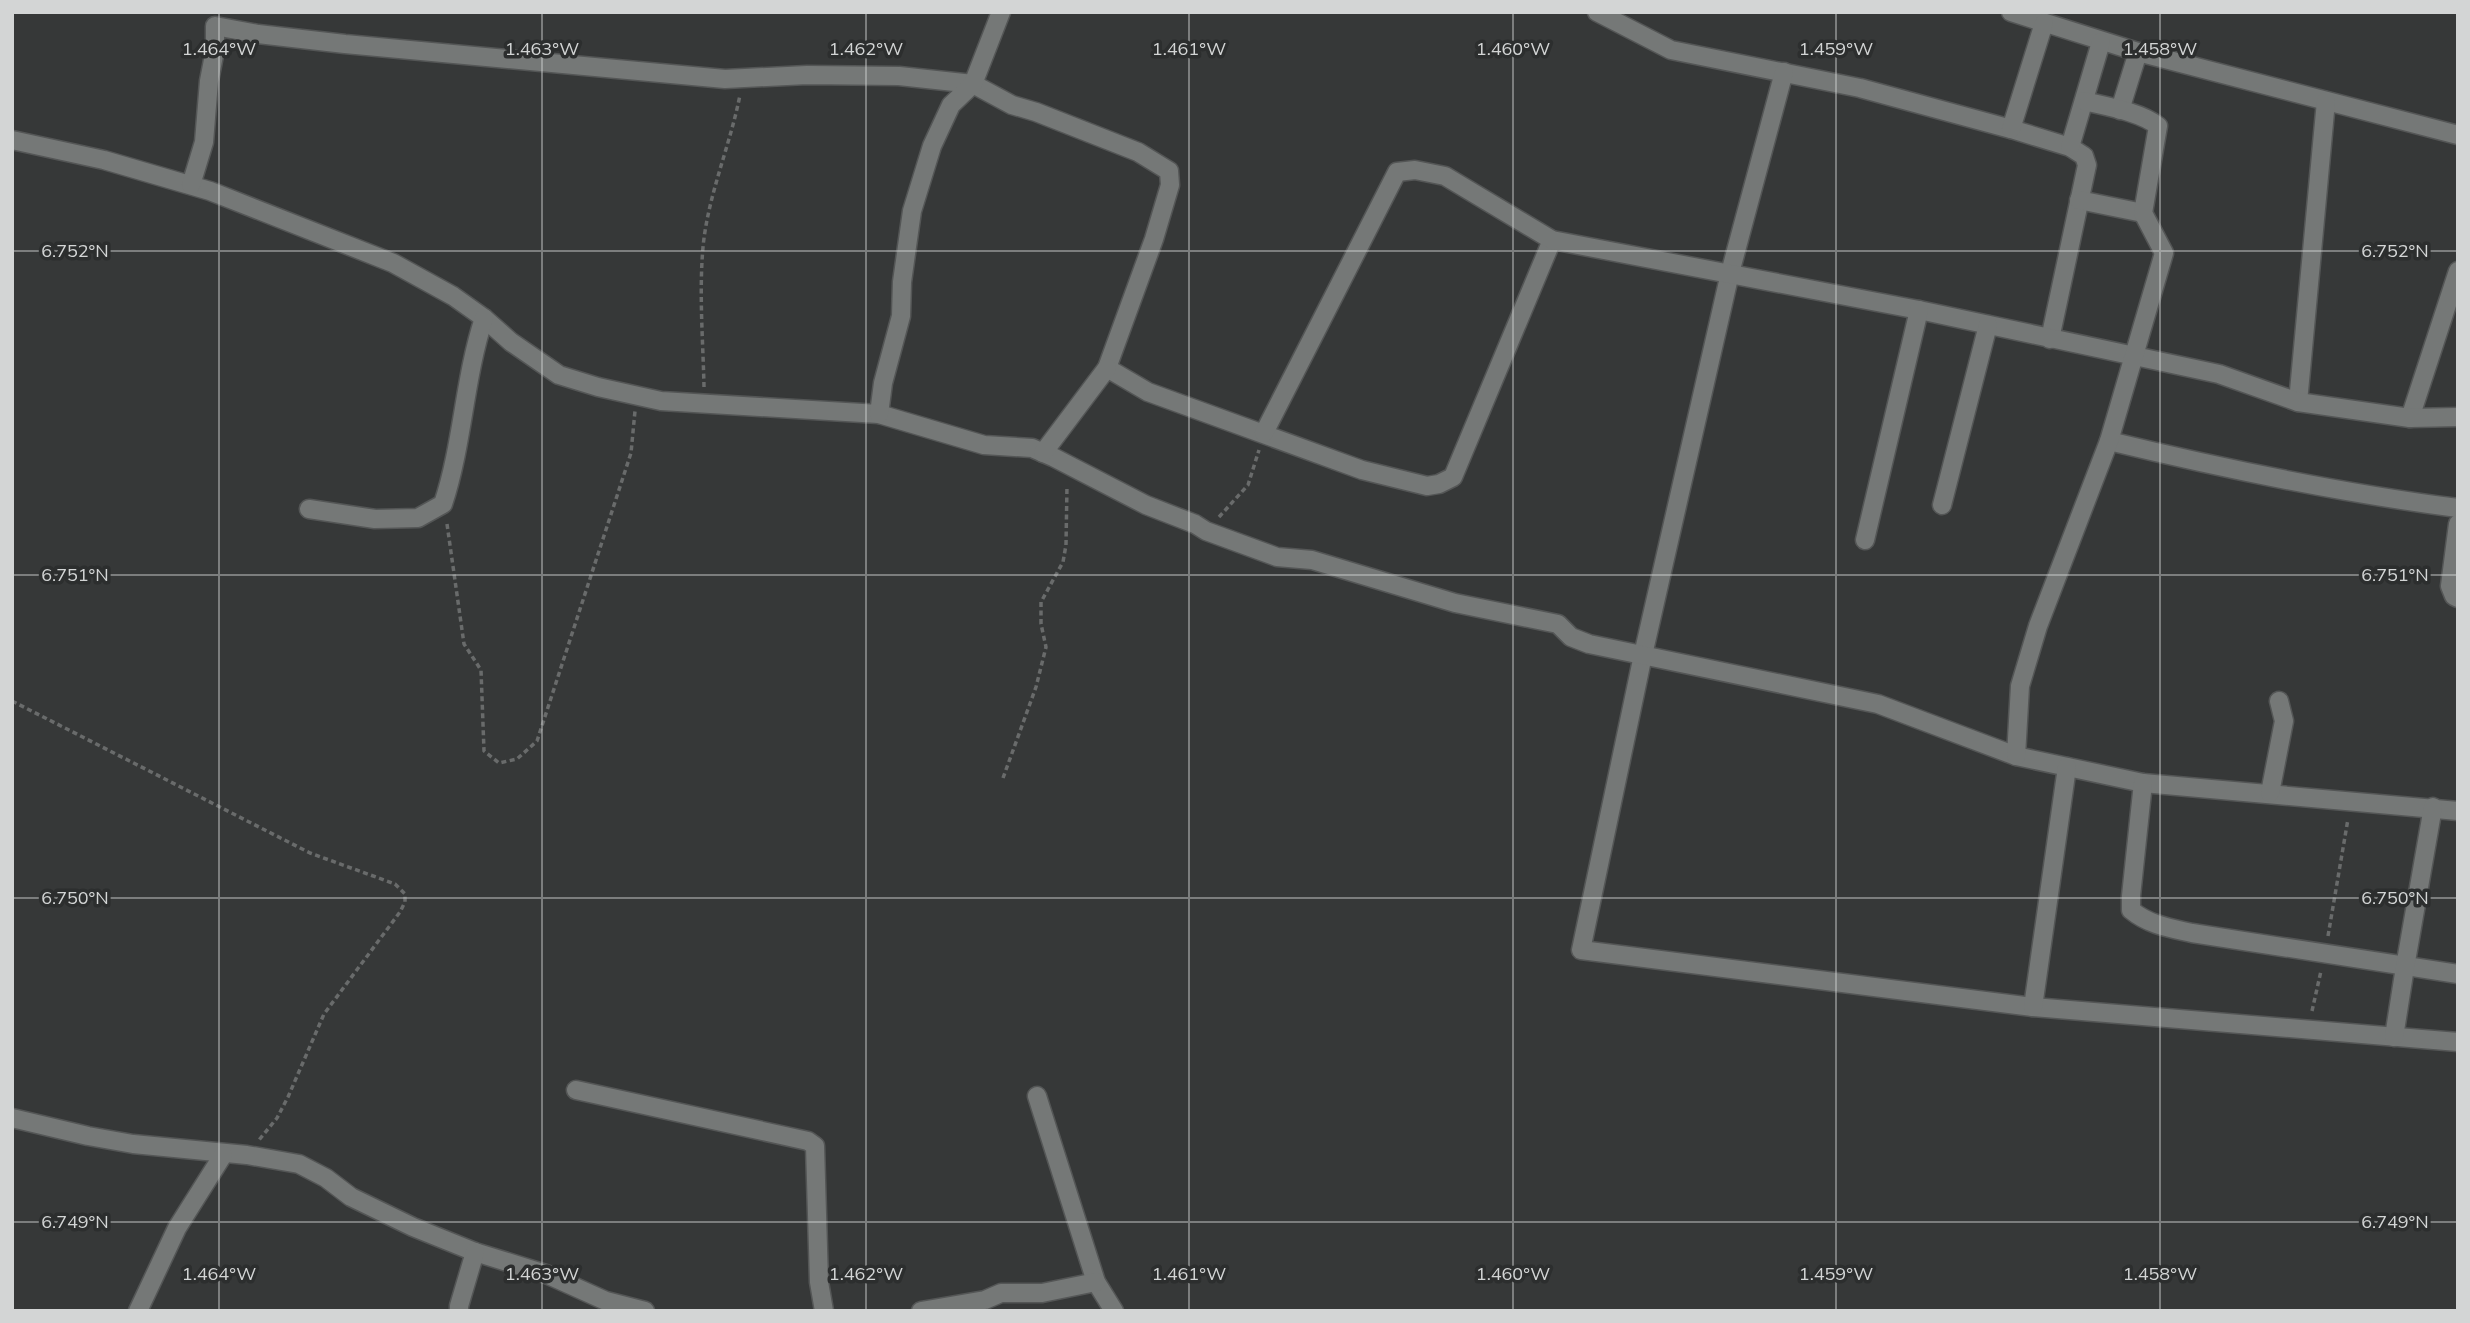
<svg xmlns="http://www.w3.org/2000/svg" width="2470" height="1323" viewBox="0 0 2470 1323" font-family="Mulish,sans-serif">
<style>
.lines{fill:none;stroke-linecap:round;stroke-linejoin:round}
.minor-casing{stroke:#545656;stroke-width:21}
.path{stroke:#696b6b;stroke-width:3.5;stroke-dasharray:5 3.5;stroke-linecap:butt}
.minor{stroke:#757877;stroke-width:18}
.ticks{fill:none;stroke:#d3d5d5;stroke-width:2;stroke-opacity:0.45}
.ticks-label{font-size:18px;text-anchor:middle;fill:#d3d5d5;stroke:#2c2e2e;stroke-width:7;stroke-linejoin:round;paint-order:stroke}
</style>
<rect width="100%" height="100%" fill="#363838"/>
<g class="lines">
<defs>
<g id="minor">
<path d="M1597 12 1671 50 1860 88 2011 129 2070 147 2084 156 2087 165 2050 339"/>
<path d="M2011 12 2138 52 2458 135"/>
<path d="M1784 72 1730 273 1643 655 1581 950 2033 1007 2458 1042"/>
<path d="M2120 110 2138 52"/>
<path d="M2011 129 2044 23"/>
<path d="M12 140 104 160 210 191 393 263 453 296 484 318 511 342 559 375 598 387 661 401 879 414 984 445 1032 448 1053 457 1146 505 1195 524 1206 531 1277 557 1312 560 1455 603 1558 624 1571 637 1589 644 1878 704 2016 756 2143 783 2458 811"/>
<path d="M2070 147 2101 42"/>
<path d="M191 185 204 142 209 81 215 50V26L258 34 345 44 725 79 807 75 899 76 973 84 1012 105 1036 112 1138 152 1169 171 1170 185 1154 239 1107 368 1148 392 1362 470 1427 486 1439 484 1453 477 1552 240"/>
<path d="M2079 200 2143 213"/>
<path d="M2298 402 2326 101"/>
<path d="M879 414 883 383 901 316 902 282 912 211 932 146 951 105 973 84 1001 12"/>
<path d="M2410 418 2458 271"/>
<path d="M1264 433 1397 172 1415 170 1445 176 1552 240 1919 310 2219 374 2298 402 2410 418 2458 417"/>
<path d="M2109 441C2225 469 2340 493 2458 508"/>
<path d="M1043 453 1107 368"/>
<path d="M1942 505 1988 325"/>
<path d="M309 509 375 519 418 518 443 504C463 444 464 379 484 318"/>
<path d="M2458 524 2450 586 2454 596 2458 598"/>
<path d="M1865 540 1919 310"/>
<path d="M2016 756 2020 686 2038 626 2109 441 2164 253 2143 213 2158 126C2141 112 2105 106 2084 101"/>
<path d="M2143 783 2131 896V910C2149 925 2170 928 2192 933L2458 974"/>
<path d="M2270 793 2284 721 2279 701"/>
<path d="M2033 1007 2067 767"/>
<path d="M2394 1037 2405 967 2433 807"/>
<path d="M576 1090 808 1141 815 1146 819 1282 824 1311"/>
<path d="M1037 1096 1096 1282 1114 1311"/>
<path d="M12 1118 88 1136 133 1144 247 1155 299 1164 326 1178 351 1197 413 1227 475 1252 546 1274 606 1301 645 1311"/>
<path d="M138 1311 177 1228 223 1155"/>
<path d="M459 1311V1306L475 1252"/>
<path d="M921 1311 985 1300 1001 1293H1042L1096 1282"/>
</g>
</defs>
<use href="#minor" class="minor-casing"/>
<g class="path">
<path d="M704 387C703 341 699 293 703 247 708 195 730 146 740 95"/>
<path d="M1219 517 1248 485 1259 450"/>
<path d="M447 524 464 644 481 670 484 751 499 763 517 759 537 741 631 453 635 411"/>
<path d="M12 701 310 853 395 884 405 894V902L400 912 324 1014 288 1097 277 1118 259 1140"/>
<path d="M1003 778 1036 687 1046 647 1041 624V602L1063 562 1066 545 1067 486"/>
<path d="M2328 936 2348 819"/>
<path d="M2312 1011 2321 971"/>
</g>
<use href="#minor" class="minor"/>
</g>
<path class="ticks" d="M219 12V1311M542 12V1311M866 12V1311M1189 12V1311M1513 12V1311M1836 12V1311M2160 12V1311M12 251H2458M12 575H2458M12 898H2458M12 1222H2458"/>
<g class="ticks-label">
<text x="219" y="55">1.464°W</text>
<text x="542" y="55">1.463°W</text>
<text x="866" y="55">1.462°W</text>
<text x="1189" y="55">1.461°W</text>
<text x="1513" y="55">1.460°W</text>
<text x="1836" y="55">1.459°W</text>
<text x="2160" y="55">1.458°W</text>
<text x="75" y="257">6.752°N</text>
<text x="2395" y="257">6.752°N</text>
<text x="75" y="581">6.751°N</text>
<text x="2395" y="581">6.751°N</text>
<text x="75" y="904">6.750°N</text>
<text x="2395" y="904">6.750°N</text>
<text x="75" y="1228">6.749°N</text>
<text x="2395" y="1228">6.749°N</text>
<text x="219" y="1280">1.464°W</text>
<text x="542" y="1280">1.463°W</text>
<text x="866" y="1280">1.462°W</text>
<text x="1189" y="1280">1.461°W</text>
<text x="1513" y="1280">1.460°W</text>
<text x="1836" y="1280">1.459°W</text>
<text x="2160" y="1280">1.458°W</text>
</g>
<rect width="2470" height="1323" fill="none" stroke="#d3d5d5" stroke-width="28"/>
</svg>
